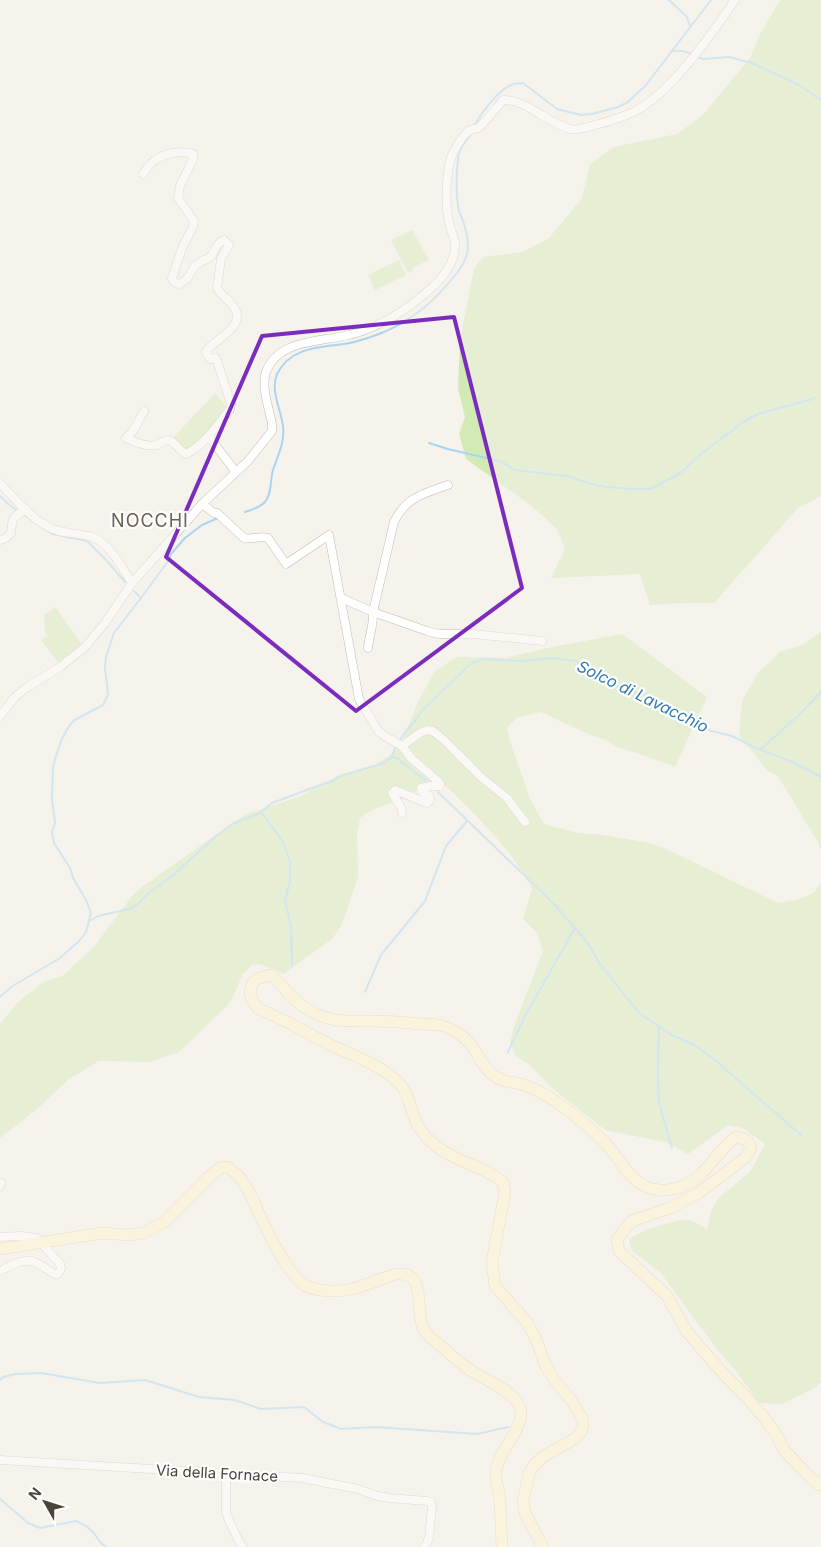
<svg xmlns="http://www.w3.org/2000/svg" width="821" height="1547" viewBox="0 0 821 1547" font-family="Inter,sans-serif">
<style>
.green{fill:#d2eab5}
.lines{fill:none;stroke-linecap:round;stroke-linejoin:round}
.stream{stroke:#a9d4f2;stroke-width:2}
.minor-casing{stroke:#c2bbae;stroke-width:9}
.secondary-casing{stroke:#d6c79b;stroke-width:12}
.minor{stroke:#fff;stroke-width:8}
.secondary{stroke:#fff3cd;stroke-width:11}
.marked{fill:none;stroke:#7b2cbf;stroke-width:4;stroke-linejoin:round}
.labels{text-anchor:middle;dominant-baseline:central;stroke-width:4.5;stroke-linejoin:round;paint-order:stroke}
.street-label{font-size:15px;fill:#4b4439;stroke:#fff}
.water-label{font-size:16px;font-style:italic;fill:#2e7ab2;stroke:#fff}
.quarter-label{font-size:18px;letter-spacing:1px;fill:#6e6250;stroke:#fff}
</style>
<rect width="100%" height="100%" fill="#f6f3ec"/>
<g class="green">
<path d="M782 0H821V496L798 508 714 603H682L650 605 640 574 551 578 565 549 557 529 533 507 466 459 459 434 465 417 458 389 460 339 474 269 483 257 523 252 549 238 582 198 590 164 614 147 677 134 702 116 750 58 759 36 778 3Z"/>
<path d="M412 230 429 260 412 268 413 271 408 273 391 240Z"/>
<path d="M399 260 406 275 375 290 368 275Z"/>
<path d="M215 393 228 409 189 452H187L172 439Z"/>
<path d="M55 607 83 646 65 660 64 658 58 662 41 640 48 636 45 631 44 615Z"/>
<path d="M821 632V851L819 844 778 776 767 770 739 735 742 701 758 673 780 652 802 645Z"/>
<path d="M622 634 707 697 675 767 640 754 616 747 606 740 588 734 541 712 516 718 507 728 510 741 530 799 544 824 577 833 597 834 650 843 664 848 778 903C792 901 818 897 821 881V1382L815 1388 782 1404 759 1403 735 1370 719 1352 660 1272 632 1251 629 1240C636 1231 677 1219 689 1220 694 1221 702 1226 707 1229L711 1211 718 1198 750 1172 765 1144 743 1128 728 1125 688 1154 673 1146 664 1142 605 1130 552 1088 532 1067 516 1056 510 1044 513 1029 543 951 537 933 523 919 532 889C510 846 472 812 438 778L403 799 372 810 360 818 357 834 358 877 342 924 333 938 284 974 260 964 252 965 243 974 230 1003 179 1052 149 1062 99 1061 68 1080 36 1110 0 1138V1024L17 1003 43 982 62 976 93 948 132 896 143 886 246 814 301 796 337 776 350 773 371 767 389 756 403 740 417 704 434 672 457 657 506 658 547 648Z"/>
</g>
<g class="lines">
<g class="stream">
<path d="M669 0 687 17 690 26"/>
<path d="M671 51H682L693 54"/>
<path d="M697 57 703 59 729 57 752 63 799 85 821 100"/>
<path d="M474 127C480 114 498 91 511 85 515 83 519 83 523 83L557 109 581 115 592 114 618 107 628 102 646 85 711 0"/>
<path d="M429 443 448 449 499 461 507 465 514 470 567 476 595 485 607 487 632 489H650L679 474 701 454 743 422 758 414 816 398"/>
<path d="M0 496 8 504 19 512"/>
<path d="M245 512C252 510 259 508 265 502 272 494 270 480 273 470 278 455 285 442 283 426 281 410 270 390 277 374 289 350 312 348 336 345 350 344 366 339 379 334 411 322 436 300 456 274 471 256 470 242 463 221 462 218 460 214 459 211 456 199 456 166 459 154 460 146 468 139 472 132"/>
<path d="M23 514 53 534 87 541 107 561 125 582"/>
<path d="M134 591 141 598"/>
<path d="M400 740C405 730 415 723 421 712L466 668 474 662 483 659 521 661 554 658 576 661 585 664 621 689 654 698 704 729 732 736 756 748 793 762 821 777"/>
<path d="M761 749 802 712 821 692"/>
<path d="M392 757 397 758 426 781"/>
<path d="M438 792 554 904 588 943 599 963 639 1013 670 1034 694 1045 715 1060 801 1135"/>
<path d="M261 812 283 842 290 862V881L285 900 291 926 292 965"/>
<path d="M89 921 98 916 129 909 137 905 150 892 172 876 217 835 234 823 258 814 272 803 323 784 333 781 340 776 384 763 392 757 395 747"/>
<path d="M365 992 381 955 425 901 446 846 467 821"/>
<path d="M0 997 11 987 60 958 79 941 86 932 91 913 86 900 73 878 70 868 54 843 52 832 55 822 52 799 53 766 61 741 66 731 73 721 103 705 108 695 105 667 106 657 114 633 141 598 166 564 171 554 185 538 202 525 218 518"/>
<path d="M659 1028 658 1074 659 1103 672 1148"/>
<path d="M508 1052 525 1016 575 928"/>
<path d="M0 1380 3 1377 16 1374 41 1373 100 1383 145 1380 199 1397 235 1400 261 1409 304 1407 323 1422 341 1429 376 1427 477 1434 508 1427"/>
<path d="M0 1499 28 1523 40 1528 76 1521 86 1526 94 1533 100 1542 106 1547"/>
</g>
<defs>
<g id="minor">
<path d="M143 174C146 169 151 162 157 159 165 153 183 150 193 154V159L180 186 178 198 194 221 193 227 183 246 172 278 174 282 179 284C188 281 190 273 195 266 200 261 208 260 212 255 216 249 217 242 224 240L229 245 221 259 217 288C221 296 229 299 233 306 249 327 213 339 206 352L210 359 216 358 231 404 230 409C217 426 205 444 186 454 180 452 174 440 168 440 164 440 160 444 157 445 147 447 134 442 126 438L133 431 144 411"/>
<path d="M209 437 236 472"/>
<path d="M0 484C16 499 32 521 53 529 65 534 79 533 92 537 108 541 123 569 132 583"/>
<path d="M202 504 214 513H217L244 538C252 540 260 535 268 538L286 564 329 535 359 699 379 732 385 736 402 746 411 758 440 783V786H430L421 788 422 792C426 794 431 795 430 800L427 803 395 790 392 793 401 807 402 813"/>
<path d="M0 540 6 538 11 533C13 516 11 519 26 509"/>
<path d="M341 598 373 612 427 631 439 634H473L542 641"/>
<path d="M368 648C369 637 374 623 373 612L394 522C406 497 423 494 448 485"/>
<path d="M0 716 15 697 26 688 60 667 85 647 105 623 132 583 202 504 248 461 272 431V424C269 408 261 387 266 372 278 339 321 342 349 335 359 333 371 328 381 323 397 316 414 303 428 291 441 280 454 266 455 247 456 239 450 230 449 222 445 204 446 175 451 158 453 151 464 133 470 130 472 129 476 129 478 128 484 124 497 107 503 100 525 99 548 123 570 129 579 131 590 126 599 124 613 120 627 116 639 109 675 87 711 35 735 0"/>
<path d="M402 746 420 733 427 730 433 731 445 741 481 777 507 798 525 822"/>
<path d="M0 1186 1 1183"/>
<path d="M0 1237 21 1236 37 1238 60 1264 61 1269 58 1274H54C48 1270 39 1263 32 1261 21 1259 9 1266 0 1271"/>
<path d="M0 1460 302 1478 358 1489 374 1495 389 1498 427 1501 431 1502 432 1507 429 1538 425 1547"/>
<path d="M226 1473V1512L230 1523 242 1547"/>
</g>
<g id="secondary">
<path d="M0 1249 102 1233 129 1235 143 1233 163 1223 209 1177 220 1168 227 1167C243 1176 250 1193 257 1209 265 1227 289 1278 306 1286 319 1292 338 1292 352 1289 367 1285 381 1279 396 1274 433 1271 409 1320 429 1336 442 1346 453 1358 467 1368 481 1378 499 1384 512 1396 516 1400 521 1406 521 1412 522 1431 498 1451 496 1471 495 1478 498 1487 499 1494 501 1511 501 1529 502 1547"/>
<path d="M543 1547 525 1513 523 1501 529 1474 534 1465 544 1456 576 1438 581 1432 583 1426V1420L572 1401 552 1377 546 1366 535 1337 526 1321 495 1286 492 1262 505 1192 503 1182C483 1165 457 1163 436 1146 430 1141 423 1134 418 1126 410 1113 410 1093 398 1082 379 1064 354 1056 331 1045 307 1033 284 1019 259 1009 251 1001 248 995 252 984L257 979 270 975C280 980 283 989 291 996 301 1007 316 1015 330 1019 343 1022 358 1021 371 1021 388 1021 404 1022 420 1024 428 1024 436 1024 443 1026 457 1030 470 1041 477 1054 482 1062 487 1072 496 1077 503 1082 512 1082 521 1084 533 1088 548 1096 558 1103 574 1115 594 1130 607 1145 623 1163 631 1187 659 1190 666 1191 674 1189 681 1187 707 1177 715 1152 736 1137L747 1140 751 1148 746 1157 699 1193 670 1208 632 1221 617 1239 619 1251 667 1296 687 1332 720 1370 748 1399 765 1419 776 1434 784 1450 807 1474 821 1486"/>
</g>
</defs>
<use href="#minor" class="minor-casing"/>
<use href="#secondary" class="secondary-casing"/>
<use href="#minor" class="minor"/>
<use href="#secondary" class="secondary"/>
</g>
<path d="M0 0H821V1547H0ZM454 317 522 588 356 711 166 557 262 336Z" fill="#f6f3ec" fill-opacity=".55" fill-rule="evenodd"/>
<path class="marked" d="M454 317 522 588 356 711 166 557 262 336Z"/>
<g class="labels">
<g class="street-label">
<text transform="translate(217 1473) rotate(3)">Via della Fornace</text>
</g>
<g class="water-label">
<text transform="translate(643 696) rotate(26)">Solco di Lavacchio</text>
</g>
<g class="quarter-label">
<text x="150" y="520">NOCCHI</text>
</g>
</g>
<g transform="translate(45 1502) rotate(309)" stroke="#ffffff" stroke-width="4" paint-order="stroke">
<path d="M0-4L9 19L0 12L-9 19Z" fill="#4b4439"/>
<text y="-8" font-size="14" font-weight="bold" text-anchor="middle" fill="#4b4439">N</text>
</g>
</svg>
